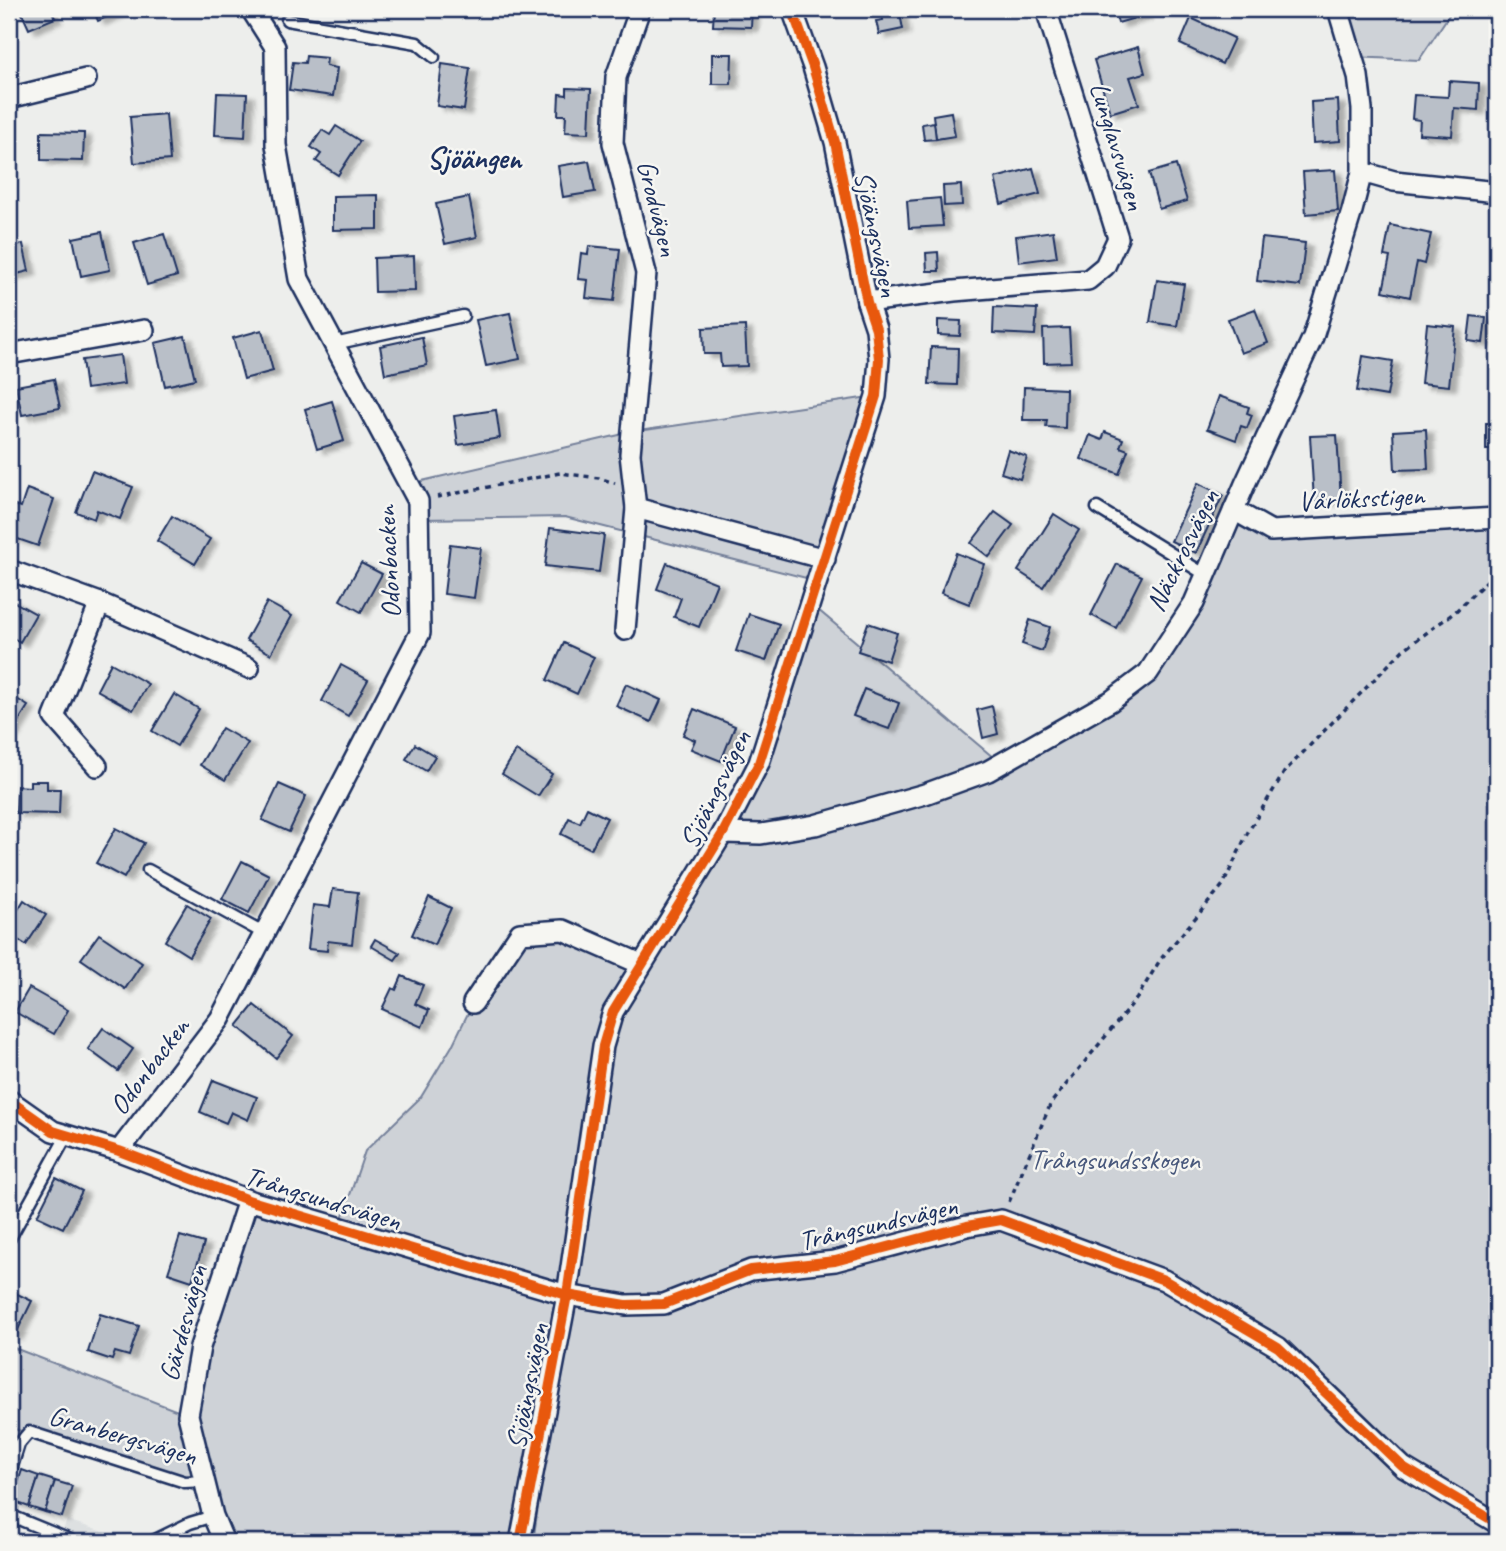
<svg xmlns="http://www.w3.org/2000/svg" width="1506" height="1551" viewBox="0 0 1506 1551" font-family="Caveat,sans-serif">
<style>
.built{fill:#dde0e1}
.green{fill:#ced2d7;stroke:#74809a;stroke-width:2}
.building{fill:#b9bfc8;stroke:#1b2f5e;stroke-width:2;filter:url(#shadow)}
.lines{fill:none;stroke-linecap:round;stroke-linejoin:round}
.service-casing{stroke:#1b2f5e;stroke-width:15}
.minor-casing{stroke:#1b2f5e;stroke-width:24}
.path{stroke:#1b2f5e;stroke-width:3.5;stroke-dasharray:5 5;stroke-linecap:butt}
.service{stroke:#f6f6f2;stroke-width:10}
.minor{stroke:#f6f6f2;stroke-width:19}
.cycleway-casing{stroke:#f6f6f2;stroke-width:15}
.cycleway{stroke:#e8590c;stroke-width:10}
.labels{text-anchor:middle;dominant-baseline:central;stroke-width:5;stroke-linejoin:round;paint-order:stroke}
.street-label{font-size:28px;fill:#1b2f5e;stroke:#f6f6f2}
.park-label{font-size:28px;fill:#48587c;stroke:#f6f6f2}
.neighbourhood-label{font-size:30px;font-weight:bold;fill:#1b2f5e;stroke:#f6f6f2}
</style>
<defs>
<filter id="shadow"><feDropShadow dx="7" dy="4" stdDeviation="2" flood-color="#0004"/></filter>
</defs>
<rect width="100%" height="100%" fill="#edeeec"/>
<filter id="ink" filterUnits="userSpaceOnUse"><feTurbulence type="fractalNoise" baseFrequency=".0143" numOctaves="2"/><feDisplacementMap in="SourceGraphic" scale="14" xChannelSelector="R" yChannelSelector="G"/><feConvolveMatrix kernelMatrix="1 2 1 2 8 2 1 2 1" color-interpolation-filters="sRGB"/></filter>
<g filter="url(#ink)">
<path class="built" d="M67 1520 133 1542H89L62 1533Z"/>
<g class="green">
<path d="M1338 9H1453L1419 60 1353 57Z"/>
<path d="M876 396 818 581 565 517 418 519 409 484 632 432Z"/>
<path d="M1234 510 1271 531 1497 518V1542H533L567 1301 520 1542H224L207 1495 9 1427V1346L188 1415 248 1200 339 1227 365 1151 421 1097 452 1046 473 1003 520 933 563 930 640 963 723 833 811 604 1000 763 1148 673Z"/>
</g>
<g class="building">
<path d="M20 9H51L55 18 29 29Z"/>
<path d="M93 9H123V10L98 21Z"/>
<path d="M714 9H752L751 27 713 26Z"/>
<path d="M881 9H899L903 29 879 34 876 21 883 20Z"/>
<path d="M1114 9H1143L1145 15 1118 23Z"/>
<path d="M1191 18 1234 38 1222 64 1180 44Z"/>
<path d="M1138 47 1145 73 1130 77 1139 104 1110 113 1094 60Z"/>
<path d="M712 54H732L731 84H712Z"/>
<path d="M306 56 327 58 326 66 337 68 333 96 289 90 293 62 305 63Z"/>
<path d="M442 64 470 68 464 110 437 106Z"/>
<path d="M1449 81 1479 83 1478 110 1454 108 1452 136 1419 134 1420 120 1412 119 1414 95 1448 97Z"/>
<path d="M567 88 591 89 589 133 565 132 566 115H558L559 94 567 95Z"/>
<path d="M217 93 247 94 245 137 215 135Z"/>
<path d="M1338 100 1340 141 1313 143 1311 102Z"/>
<path d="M951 112 955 136 936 139 933 115Z"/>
<path d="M166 114 170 160 134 163 130 117Z"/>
<path d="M934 122 936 139 924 140 922 124Z"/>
<path d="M336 126 360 141 338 175 316 161 321 154 311 147 322 130 330 135Z"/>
<path d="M41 132 84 133 83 161 41 160Z"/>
<path d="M589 161 595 192 563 197 558 166Z"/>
<path d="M1176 165 1187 201 1159 209 1149 173Z"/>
<path d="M1033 168 1040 194 1001 204 995 178Z"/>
<path d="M1335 170 1338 211 1306 214 1303 172Z"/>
<path d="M961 185 962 205 944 206 943 186Z"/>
<path d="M378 195V229L333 230V196Z"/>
<path d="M469 197 477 237 445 244 436 204Z"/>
<path d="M940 198 943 226 909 228 907 201Z"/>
<path d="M1390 225 1431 234 1424 264 1417 262 1410 297 1383 291 1390 257 1384 256Z"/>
<path d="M1053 231 1057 257 1019 262 1016 236Z"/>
<path d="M102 232 110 270 81 276 73 238Z"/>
<path d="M164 234 177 276 147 285 134 243Z"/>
<path d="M1262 238 1305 243 1300 286 1257 281Z"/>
<path d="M23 244 29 271 9 276V247Z"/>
<path d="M589 246 620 249 614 301 586 298 588 280 578 279 581 253 588 254Z"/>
<path d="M938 252 939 271H927L926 253Z"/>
<path d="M414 256 415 291 375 292 374 258Z"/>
<path d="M1157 280 1184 284 1177 326 1150 322Z"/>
<path d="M994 307 1037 309 1035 335 993 333Z"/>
<path d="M1255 309 1268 343 1241 353 1228 319Z"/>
<path d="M510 313 520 359 486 366 476 320Z"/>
<path d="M1471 316 1486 318 1483 343 1468 341Z"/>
<path d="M938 320 961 321 960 336 938 335Z"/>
<path d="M1427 324 1455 327 1449 386 1421 383Z"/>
<path d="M745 326 747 366 721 367 720 354H704L703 328Z"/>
<path d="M1069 328 1071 362 1044 363 1043 329Z"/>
<path d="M262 330 273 371 244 379 233 338Z"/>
<path d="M185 336 195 379 165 386 155 343Z"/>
<path d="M422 337 427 365 385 374 380 346Z"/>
<path d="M931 347 958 348 957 385 929 384Z"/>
<path d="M120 355 124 384 86 389 82 360Z"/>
<path d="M1363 356 1393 361 1387 396 1357 391Z"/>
<path d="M54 379 60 408 22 415 16 386Z"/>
<path d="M1024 387 1066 389 1065 428 1046 427 1047 420H1023Z"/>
<path d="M1219 396 1249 407 1247 413 1252 415 1247 428 1241 426 1236 440 1207 429Z"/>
<path d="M1495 398H1497V450H1486V423H1495Z"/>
<path d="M332 401 344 441 317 449 305 409Z"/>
<path d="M496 410 500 438 458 445 454 416Z"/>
<path d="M1426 429 1428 469 1395 470 1393 431Z"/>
<path d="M1105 432 1123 439 1120 447 1128 450 1119 474 1081 459 1090 435 1102 440Z"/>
<path d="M1337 435 1341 500 1314 501 1310 436Z"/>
<path d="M1008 450 1027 457 1020 479 1001 473Z"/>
<path d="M92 471 133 487 120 519 97 510 94 519 76 512Z"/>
<path d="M1198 483 1223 495 1196 553 1171 541Z"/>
<path d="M27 489 54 499 38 546 9 536V503L21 507Z"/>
<path d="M995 512 1013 525 989 557 971 543Z"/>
<path d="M1054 514 1079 530 1043 587 1018 571Z"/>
<path d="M172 516 210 539 195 564 157 541Z"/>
<path d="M550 528 604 535 599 572 545 566Z"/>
<path d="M450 544 481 548 474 598 444 594Z"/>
<path d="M956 553 984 564 969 604 941 593Z"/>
<path d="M361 563 382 574 361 612 340 600Z"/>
<path d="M667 563 717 583 699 627 674 617 681 598 657 589Z"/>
<path d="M1117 564 1142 576 1116 628 1091 615Z"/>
<path d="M9 599 36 614 20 642 9 636Z"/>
<path d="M267 602 292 616 271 654 246 640Z"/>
<path d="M749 614 779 624 766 661 736 651Z"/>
<path d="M1030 620 1050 627 1042 651 1022 644Z"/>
<path d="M868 623 897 633 888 661 858 651Z"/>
<path d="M564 643 594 657 577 694 547 680Z"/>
<path d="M111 663 148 684 133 710 97 690Z"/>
<path d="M341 665 368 680 348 716 322 701Z"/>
<path d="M626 684 661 700 651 722 616 706Z"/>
<path d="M864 689 899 703 889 729 853 716Z"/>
<path d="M9 694 28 706 11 733 9 732Z"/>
<path d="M174 694 199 709 177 746 152 731Z"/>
<path d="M992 706 998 734 983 738 977 710Z"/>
<path d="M694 709 735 726 721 761 691 749 695 740 683 735Z"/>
<path d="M222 728 248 743 225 780 200 765Z"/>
<path d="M415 744 435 756 426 771 406 759Z"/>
<path d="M516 751 552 774 538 796 502 774Z"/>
<path d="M30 781H47V789H60L59 814 16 813 17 786 30 787Z"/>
<path d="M279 784 306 796 289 832 262 820Z"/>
<path d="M587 808 607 818 591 849 561 834 569 818 580 823Z"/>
<path d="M116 828 144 843 124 878 96 863Z"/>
<path d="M242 861 269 875 249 913 222 899Z"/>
<path d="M333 889 358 892 352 944 328 941 327 951 308 949 313 905 330 907Z"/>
<path d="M429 897 451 908 434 945 412 935Z"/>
<path d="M24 900 46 915 26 945 9 934V924Z"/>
<path d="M187 904 211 919 189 956 165 941Z"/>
<path d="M99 934 142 963 125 989 81 959Z"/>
<path d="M375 939 400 953 395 960 371 946Z"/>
<path d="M402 976 423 985 415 1004 429 1010 422 1027 382 1009 392 988 396 990Z"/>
<path d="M29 988 68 1010 54 1034 15 1012Z"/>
<path d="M254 1005 293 1036 276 1058 237 1026Z"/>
<path d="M103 1028 133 1049 118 1071 88 1049Z"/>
<path d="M213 1080 257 1097 248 1120 231 1112 226 1123 200 1112Z"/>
<path d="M56 1178 82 1191 63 1228 37 1216Z"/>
<path d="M180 1236 204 1243 192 1281 168 1273Z"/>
<path d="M9 1290 32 1301 15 1336 9 1333Z"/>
<path d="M100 1314 139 1326 129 1356 115 1352 112 1360 88 1352Z"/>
<path d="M22 1470 39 1476 29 1507 12 1501Z"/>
<path d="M39 1476 55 1481 45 1512 29 1507Z"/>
<path d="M55 1481 72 1486 62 1517 45 1512Z"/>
</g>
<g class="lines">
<defs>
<g id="service">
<path d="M287 20 417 43 434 57"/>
<path d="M334 344 463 316"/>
<path d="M1097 508 1206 575"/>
<path d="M148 870 265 934"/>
<path d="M10 1238 67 1135"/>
<path d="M9 1476 19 1444 29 1432 185 1482 204 1481"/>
<path d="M9 1515 70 1540"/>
<path d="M151 1542 190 1523 213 1516"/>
</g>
<g id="minor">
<path d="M9 98 86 79"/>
<path d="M1362 172 1394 181 1497 192"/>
<path d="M867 302 954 291 1088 280 1105 266 1118 238 1046 9"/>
<path d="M9 354 144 330"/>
<path d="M636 508 825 559"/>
<path d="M1234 510 1271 531 1497 518"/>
<path d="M9 570 100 603 249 668"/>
<path d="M625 630 636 508 630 454 646 273 613 143 616 77 640 9"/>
<path d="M97 766 54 717 100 603"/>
<path d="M723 833 761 834 815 825 925 794 988 771 1111 701 1148 673 1194 603 1245 484 1313 337 1352 211 1362 172V109L1358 76 1338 9"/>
<path d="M473 1003 520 933 563 930 641 964"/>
<path d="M9 1100 53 1131 119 1151 248 1200 567 1295 626 1305 664 1304 751 1270 835 1261 967 1226 1001 1220 1164 1280 1278 1347 1403 1467 1497 1523"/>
<path d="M119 1151 220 1019 420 633 418 501 299 279 276 145 275 47 251 9"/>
<path d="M224 1542 213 1516 188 1415 200 1347 248 1200"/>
<path d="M520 1542 567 1295 603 1046 613 1012 723 833 759 763 876 396 879 359 876 329 867 302 835 142 813 67 792 9"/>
</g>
</defs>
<use href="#service" class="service-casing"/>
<use href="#minor" class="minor-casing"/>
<g class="path">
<path d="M437 497 560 473 599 478 615 483"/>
<path d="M1009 1202 1051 1103 1137 998 1160 960 1223 885 1248 832 1285 771 1403 650 1455 612 1497 571"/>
</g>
<use href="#service" class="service"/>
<use href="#minor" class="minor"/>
<defs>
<g id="cycleway">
<path d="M9 1100 53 1131 119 1151 248 1200 567 1295 626 1305 664 1304 751 1270 835 1261 967 1226 1001 1220 1164 1280 1278 1347 1403 1467 1497 1523"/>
<path d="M520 1542 567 1295 603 1046 613 1012 723 833 759 763 876 396 879 359 876 329 867 302 835 142 813 67 792 9"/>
</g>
</defs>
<use href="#cycleway" class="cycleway-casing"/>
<use href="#cycleway" class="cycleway"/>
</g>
</g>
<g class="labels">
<g class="street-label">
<text transform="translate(1118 146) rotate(73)">Lunglavsvägen</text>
<text transform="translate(658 208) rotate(76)">Grodvägen</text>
<text transform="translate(877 234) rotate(78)">Sjöängsvägen</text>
<text transform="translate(1361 498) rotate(-3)">Vårlöksstigen</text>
<text transform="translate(1182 550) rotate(-64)">Näckrosvägen</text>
<text transform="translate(388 562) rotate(-93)">Odonbacken</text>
<text transform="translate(715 789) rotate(-64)">Sjöängsvägen</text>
<text transform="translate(149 1066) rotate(-53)">Odonbacken</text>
<text transform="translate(323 1198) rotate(17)">Trångsundsvägen</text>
<text transform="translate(878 1223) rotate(-13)">Trångsundsvägen</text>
<text transform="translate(183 1323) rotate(-75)">Gärdesvägen</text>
<text transform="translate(527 1386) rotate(-79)">Sjöängsvägen</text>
<text transform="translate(123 1435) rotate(16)">Granbergsvägen</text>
</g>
<g class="park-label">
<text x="1115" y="1159">Trångsundsskogen</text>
</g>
<g class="neighbourhood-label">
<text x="474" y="158">Sjöängen</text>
</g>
</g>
<rect width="1506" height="1551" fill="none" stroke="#f6f6f2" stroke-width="35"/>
<rect x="18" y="18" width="1471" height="1516" fill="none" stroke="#1b2f5e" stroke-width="2.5" filter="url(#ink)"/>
</svg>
